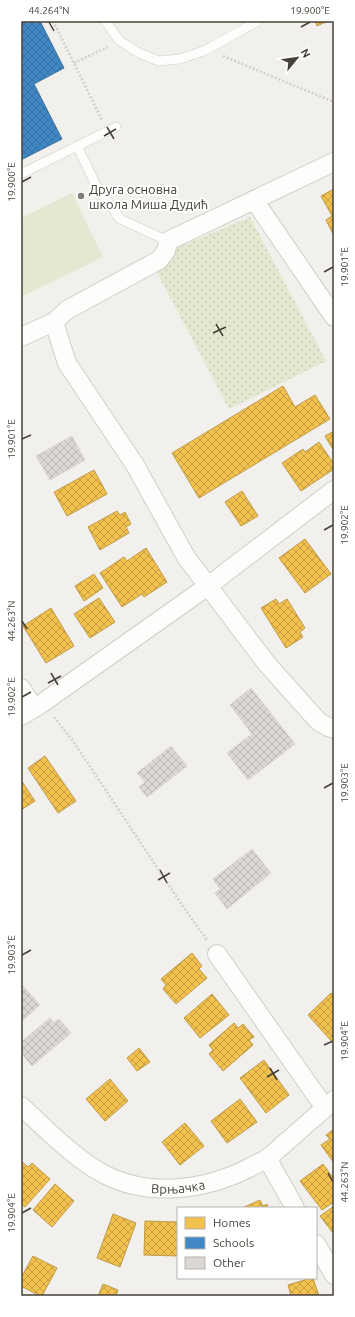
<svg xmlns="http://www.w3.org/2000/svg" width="355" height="1317" viewBox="0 0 355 1317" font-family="Ubuntu,sans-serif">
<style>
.grass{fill:url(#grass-dots)}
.garden{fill:#e3e9d0}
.homes{fill:url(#homes-cross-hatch);stroke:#bf9a48}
.schools{fill:url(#schools-cross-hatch);stroke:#41729b}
.building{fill:url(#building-cross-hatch);stroke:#dad6d3}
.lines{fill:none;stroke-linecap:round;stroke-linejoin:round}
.service-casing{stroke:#d0cdca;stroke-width:10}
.minor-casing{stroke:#d0cdca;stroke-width:20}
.path{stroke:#d2d0cb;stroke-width:2.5;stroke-dasharray:2 2;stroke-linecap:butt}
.service{stroke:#fdfdfc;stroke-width:9}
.minor{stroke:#fdfdfc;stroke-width:18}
.ticks{fill:none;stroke:#474039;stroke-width:1.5}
.poi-dot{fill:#837e78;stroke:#fff;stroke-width:1.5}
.labels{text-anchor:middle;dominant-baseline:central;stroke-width:4;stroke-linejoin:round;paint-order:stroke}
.poi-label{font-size:13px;fill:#474039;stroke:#fff;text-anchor:start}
.street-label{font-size:13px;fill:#474039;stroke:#fff}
.neatline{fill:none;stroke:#474039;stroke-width:1.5}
.ticks-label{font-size:10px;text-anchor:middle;fill:#474039}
</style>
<defs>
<pattern id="grass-dots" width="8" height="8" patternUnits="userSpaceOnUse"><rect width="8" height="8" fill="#e3e9d0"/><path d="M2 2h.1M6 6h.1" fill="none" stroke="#c4c9b3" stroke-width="1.8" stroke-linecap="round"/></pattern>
<pattern id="homes-cross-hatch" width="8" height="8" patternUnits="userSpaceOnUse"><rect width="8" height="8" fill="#f2c14e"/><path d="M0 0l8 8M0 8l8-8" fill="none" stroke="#c69e42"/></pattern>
<pattern id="schools-cross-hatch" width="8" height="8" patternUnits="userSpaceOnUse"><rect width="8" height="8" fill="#3f88c5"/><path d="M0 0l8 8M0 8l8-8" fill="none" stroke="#3771a1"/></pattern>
<pattern id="building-cross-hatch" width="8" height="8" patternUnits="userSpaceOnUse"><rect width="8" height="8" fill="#dad7d4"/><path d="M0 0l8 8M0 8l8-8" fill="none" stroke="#bcbab7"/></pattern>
</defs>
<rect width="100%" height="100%" fill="#f2f0ed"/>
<path class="grass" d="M250 217 326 361 229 409 150 259Z"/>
<path class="garden" d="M72 193 103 257 21 297V218Z"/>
<g class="homes">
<path d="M315 21H328L317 26Z"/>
<path d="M334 189V236L326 220 332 216 321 196Z"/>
<path d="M283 386 295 407 315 395 330 419 199 498 172 453Z"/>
<path d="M334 431V451L325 436Z"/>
<path d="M319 442 334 464V469L301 491 282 463 303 449 305 452Z"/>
<path d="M94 470 107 494 67 516 54 492Z"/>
<path d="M242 491 258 516 241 526 225 502Z"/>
<path d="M117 511 120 515 125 512 131 524 126 527 129 533 100 550 88 527Z"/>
<path d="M305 539 331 574 305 593 279 558Z"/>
<path d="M146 548 167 582 144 597 142 594 122 607 100 573 124 557 127 561Z"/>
<path d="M94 574 103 588 84 601 75 586Z"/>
<path d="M99 598 115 622 90 638 74 614Z"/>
<path d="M276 599 279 604 287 599 305 628 300 632 303 637 286 648 261 608Z"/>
<path d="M51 608 74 646 46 663 23 626Z"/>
<path d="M45 756 76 801 58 813 28 768Z"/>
<path d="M21 780 35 801 21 810Z"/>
<path d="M192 953 202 966 199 969 207 978 176 1004 163 989 166 985 161 979Z"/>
<path d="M331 993 334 996V1044L308 1015Z"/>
<path d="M212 994 229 1015 200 1038 184 1018Z"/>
<path d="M234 1023 238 1028 243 1024 254 1037 249 1040 253 1045 223 1071 209 1054 213 1050 209 1045Z"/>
<path d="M139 1048 150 1062 137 1071 127 1058Z"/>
<path d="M264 1060 289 1095 266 1113 240 1078Z"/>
<path d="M110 1079 128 1101 105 1121 86 1099Z"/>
<path d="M240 1099 257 1122 227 1143 211 1121Z"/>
<path d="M185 1123 204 1146 180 1165 162 1142Z"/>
<path d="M334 1129V1163L321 1145 330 1139 326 1135Z"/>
<path d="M21 1161 28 1167 32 1163 50 1179 25 1207 21 1204Z"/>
<path d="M323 1164 334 1179V1202L322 1210 300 1181Z"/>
<path d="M55 1184 74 1201 52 1227 33 1210Z"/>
<path d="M260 1200 263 1206 267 1204 268 1208H242Z"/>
<path d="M334 1206V1232L333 1233 320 1216Z"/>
<path d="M113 1214 136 1223 120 1267 97 1258Z"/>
<path d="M145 1221 178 1222V1256L144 1255Z"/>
<path d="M33 1256 57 1268 42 1296H40L21 1286V1278Z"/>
<path d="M311 1278H313L319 1296H291L288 1285Z"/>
<path d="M103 1284 118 1290 116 1296H98Z"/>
</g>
<path class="schools" d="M21 21H40L64 68 34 84 62 139 21 160V65L24 64 21 57Z"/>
<g class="building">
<path d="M72 436 85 460 50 480 36 456Z"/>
<path d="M251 688 295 744 248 780 227 753 252 734 230 705Z"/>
<path d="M171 746 187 766 147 797 139 787 145 782 137 773Z"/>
<path d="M252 849 271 873 227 909 215 893 220 889 213 879Z"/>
<path d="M23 986 40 1005 21 1022V987Z"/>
<path d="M50 1018 54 1023 59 1019 71 1033 32 1066 21 1053V1042Z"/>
</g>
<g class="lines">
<defs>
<g id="service">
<path d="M105 21 120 41 139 53 159 61 180 59 206 50 258 21"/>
<path d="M77 146 98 189 120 219 168 241"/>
<path d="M21 174 116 127"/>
</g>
<g id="minor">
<path d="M334 162 168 241 166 251 159 260 67 310 54 322 67 363 135 465 186 557 267 664 318 721 328 727 334 729"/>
<path d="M254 200 334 317"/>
<path d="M21 337 54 322"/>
<path d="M21 688 34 708"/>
<path d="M21 716 41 704 208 586 334 490"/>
<path d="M217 954 325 1108"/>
<path id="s1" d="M21 1106C44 1127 73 1157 100 1172 146 1198 203 1191 249 1168 255 1164 262 1162 268 1158 276 1152 283 1144 291 1138 305 1125 320 1113 334 1100"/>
<path d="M267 1158 295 1208"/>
<path d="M316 1244 334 1275"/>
</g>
</defs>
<use href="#service" class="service-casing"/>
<use href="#minor" class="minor-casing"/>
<g class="path">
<path d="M53 21 102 120"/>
<path d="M223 56 334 102"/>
<path d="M74 63 108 47"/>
<path d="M54 717 73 741 186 911 207 940"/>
</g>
<use href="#service" class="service"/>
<use href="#minor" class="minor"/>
</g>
<path class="ticks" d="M49 22 54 31M301 27 310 22M107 127 114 139M104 136 116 129M22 182 31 177M324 272 333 267M216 324 223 336M213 333 226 327M22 439 31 435M324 530 333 525M22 621 27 629M51 673 58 685M48 683 61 676M22 697 31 692M324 788 333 783M160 870 167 883M158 880 170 873M22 955 31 950M324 1045 333 1041M270 1068 277 1080M267 1077 279 1070M328 1173 333 1182M22 1213 31 1208"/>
<circle class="poi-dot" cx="81" cy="196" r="4"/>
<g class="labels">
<g class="poi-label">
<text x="89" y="189">Друга основна<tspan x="89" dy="15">школа Миша Дудић</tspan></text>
</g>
<g class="street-label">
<text stroke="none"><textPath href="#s1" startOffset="184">Врњачка</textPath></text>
</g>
</g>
<rect width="355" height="1317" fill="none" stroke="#ffffff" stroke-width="44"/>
<rect x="177" y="1207" width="140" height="72" fill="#ffffff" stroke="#b5b3b0"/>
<rect x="185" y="1217" width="20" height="12" fill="#f2c14e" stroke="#b5b3b0"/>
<text x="213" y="1227" font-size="12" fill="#474039">Homes</text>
<rect x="185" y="1237" width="20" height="12" fill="#3f88c5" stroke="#b5b3b0"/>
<text x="213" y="1247" font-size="12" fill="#474039">Schools</text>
<rect x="185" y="1257" width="20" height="12" fill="#dad7d4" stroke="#b5b3b0"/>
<text x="213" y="1267" font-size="12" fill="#474039">Other</text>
<g transform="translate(297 58) rotate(61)" stroke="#ffffff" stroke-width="3" paint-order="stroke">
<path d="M0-3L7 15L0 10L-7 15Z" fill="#474039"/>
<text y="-6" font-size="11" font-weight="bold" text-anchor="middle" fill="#474039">N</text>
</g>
<rect x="22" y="22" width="311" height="1273" class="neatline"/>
<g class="ticks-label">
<text x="49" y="14">44.264°N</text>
<text x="310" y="14">19.900°E</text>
<text transform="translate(11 182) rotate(-90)" y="4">19.900°E</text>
<text transform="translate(344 267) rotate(-90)" y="4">19.901°E</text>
<text transform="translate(11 439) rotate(-90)" y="4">19.901°E</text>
<text transform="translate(344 525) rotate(-90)" y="4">19.902°E</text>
<text transform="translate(11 621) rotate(-90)" y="4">44.263°N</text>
<text transform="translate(11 697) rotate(-90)" y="4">19.902°E</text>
<text transform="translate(344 783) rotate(-90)" y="4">19.903°E</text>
<text transform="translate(11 955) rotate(-90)" y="4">19.903°E</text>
<text transform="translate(344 1041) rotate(-90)" y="4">19.904°E</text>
<text transform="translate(344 1182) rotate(-90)" y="4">44.263°N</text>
<text transform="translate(11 1213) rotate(-90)" y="4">19.904°E</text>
</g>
</svg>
